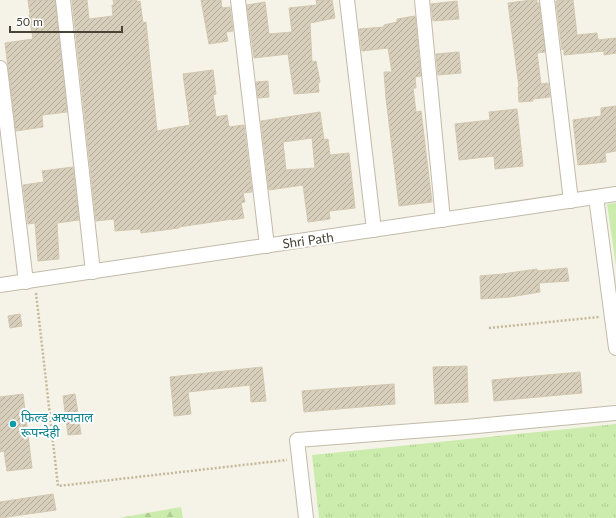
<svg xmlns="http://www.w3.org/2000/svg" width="616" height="518" viewBox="0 0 616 518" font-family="Lato,'Noto Sans Devanagari',sans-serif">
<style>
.grass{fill:#cbecad}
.forest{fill:url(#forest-firs)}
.park{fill:url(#park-tufts)}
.building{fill:url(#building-hatch);stroke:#d3c7ae;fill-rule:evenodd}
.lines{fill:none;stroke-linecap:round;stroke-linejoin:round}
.minor-casing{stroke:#c1bba9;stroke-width:16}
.path{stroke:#c4b899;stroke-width:2.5;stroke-dasharray:2 2;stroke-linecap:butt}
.minor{stroke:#fff;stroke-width:14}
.culture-dot{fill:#0f9aa8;stroke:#fff;stroke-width:1.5}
.labels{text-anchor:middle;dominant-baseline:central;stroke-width:4;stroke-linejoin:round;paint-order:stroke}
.street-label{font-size:13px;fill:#484335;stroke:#fff}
.culture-label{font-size:13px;fill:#0d838f;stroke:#fff;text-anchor:start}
</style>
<defs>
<pattern id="forest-firs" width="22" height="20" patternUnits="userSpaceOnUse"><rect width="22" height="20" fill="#cbecad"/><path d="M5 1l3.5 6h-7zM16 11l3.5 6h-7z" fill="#b0cc95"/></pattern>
<pattern id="park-tufts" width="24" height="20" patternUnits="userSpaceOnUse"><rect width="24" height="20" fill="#cbecad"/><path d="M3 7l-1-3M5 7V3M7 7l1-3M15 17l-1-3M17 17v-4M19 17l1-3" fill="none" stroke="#b0cc95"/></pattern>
<pattern id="building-hatch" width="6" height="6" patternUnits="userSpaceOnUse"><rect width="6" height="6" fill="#d7cfbc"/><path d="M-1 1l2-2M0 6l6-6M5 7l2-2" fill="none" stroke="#b0aa9a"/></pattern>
</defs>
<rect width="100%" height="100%" fill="#f5f2e7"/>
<path class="grass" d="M616 203V266L607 204Z"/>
<path class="forest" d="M181 507 183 518H119Z"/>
<path class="park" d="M616 424V518H319L312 455Z"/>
<g class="building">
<path d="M28 0H55L67 112 42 115 43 127 16 131 5 43 33 39 29 15H30Z"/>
<path d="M72 0H87L89 19 113 16 112 5H114L113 0H137V2L140 1 143 23 146 22 157 131 190 125 183 74 213 70 216 94 213 95 216 117 227 115 229 127 244 125 252 192 243 193 245 202 241 203 244 218 232 220V219L179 227V228L141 233 140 229 115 231 114 219 96 221Z"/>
<path d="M201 0H221L222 8 230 7 233 31 226 32 228 41 209 44Z"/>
<path d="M316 0H332L335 18 310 23 312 62 316 61 320 82 318 83 319 92 294 94 288 54 254 58 247 5 265 2 269 34 292 32 289 8 317 5Z"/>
<path d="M532 0H537V3H539L545 52 537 53 541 84 548 83 550 97 533 99V101L519 102 518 87H519L508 3Z"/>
<path d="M563 0H573L577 35 597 33 598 40 616 38V53L604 55V51L564 55V49L562 50 556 1Z"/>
<path d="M457 1 459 19 433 21 431 4Z"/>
<path d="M415 16 421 76 415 77 416 88H413L416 112 421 111 432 202 399 206 386 98 384 72H392L388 48 362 51 359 29 384 27V25L397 22V19Z"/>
<path d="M459 52 461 73 438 75 436 54Z"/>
<path d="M268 81 269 97 258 98 256 82Z"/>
<path d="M616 106V151L605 153 606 162 578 165 573 120 601 116V108Z"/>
<path d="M517 109 523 166 495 169 494 156 459 160 455 124 490 120 489 112Z"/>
<path d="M320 112 324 140 328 139 330 155 349 153 355 208 329 211 330 219 308 222 303 185 269 190 261 121ZM312 138 315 168 286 170 283 142Z"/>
<path d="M73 167 79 220 57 223 59 259 38 261 35 223 28 224 23 185 44 182 42 171Z"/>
<path d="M567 268 569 281 539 283 540 292 510 297 481 299 480 276 502 274 537 269V271Z"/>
<path d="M20 314 22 326 10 328 8 316Z"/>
<path d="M467 366 468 402 435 404 433 367Z"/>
<path d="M262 367 266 401 251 402 250 385 188 392 191 414 174 416 170 377Z"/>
<path d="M580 372 582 393 494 401 492 380Z"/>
<path d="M394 384 395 404 304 412 302 391Z"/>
<path d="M23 394 32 468 7 471 4 451 0 452V397Z"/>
<path d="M75 394 81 434 68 435 63 396Z"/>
<path d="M53 494 56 510 0 518V502Z"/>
</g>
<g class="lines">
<defs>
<g id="minor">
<path d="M63 0 93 272"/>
<path d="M238 0 267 246"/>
<path d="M347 0 374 230"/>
<path d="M422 0 443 220"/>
<path d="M547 0 571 201"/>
<path d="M0 68 26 282"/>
<path d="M596 197 616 348"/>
<path d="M0 285 616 194"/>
<path d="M306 518 297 440 466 427 616 413"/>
</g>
</defs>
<use href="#minor" class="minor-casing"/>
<g class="path">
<path d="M36 293 58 486 287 460"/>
<path d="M489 328 599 317"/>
</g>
<use href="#minor" class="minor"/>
</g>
<circle class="culture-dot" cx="13" cy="424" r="4"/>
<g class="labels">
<g class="street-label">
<text transform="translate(308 240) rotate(-8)">Shri Path</text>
</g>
<g class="culture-label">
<text x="21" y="417">फिल्ड अस्पताल<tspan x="21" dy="15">रूपन्देही</tspan></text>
</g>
</g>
<path d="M10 26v6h112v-6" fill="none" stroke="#484335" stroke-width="2"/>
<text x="16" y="26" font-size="12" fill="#484335" stroke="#ffffff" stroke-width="3" paint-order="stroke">50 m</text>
</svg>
